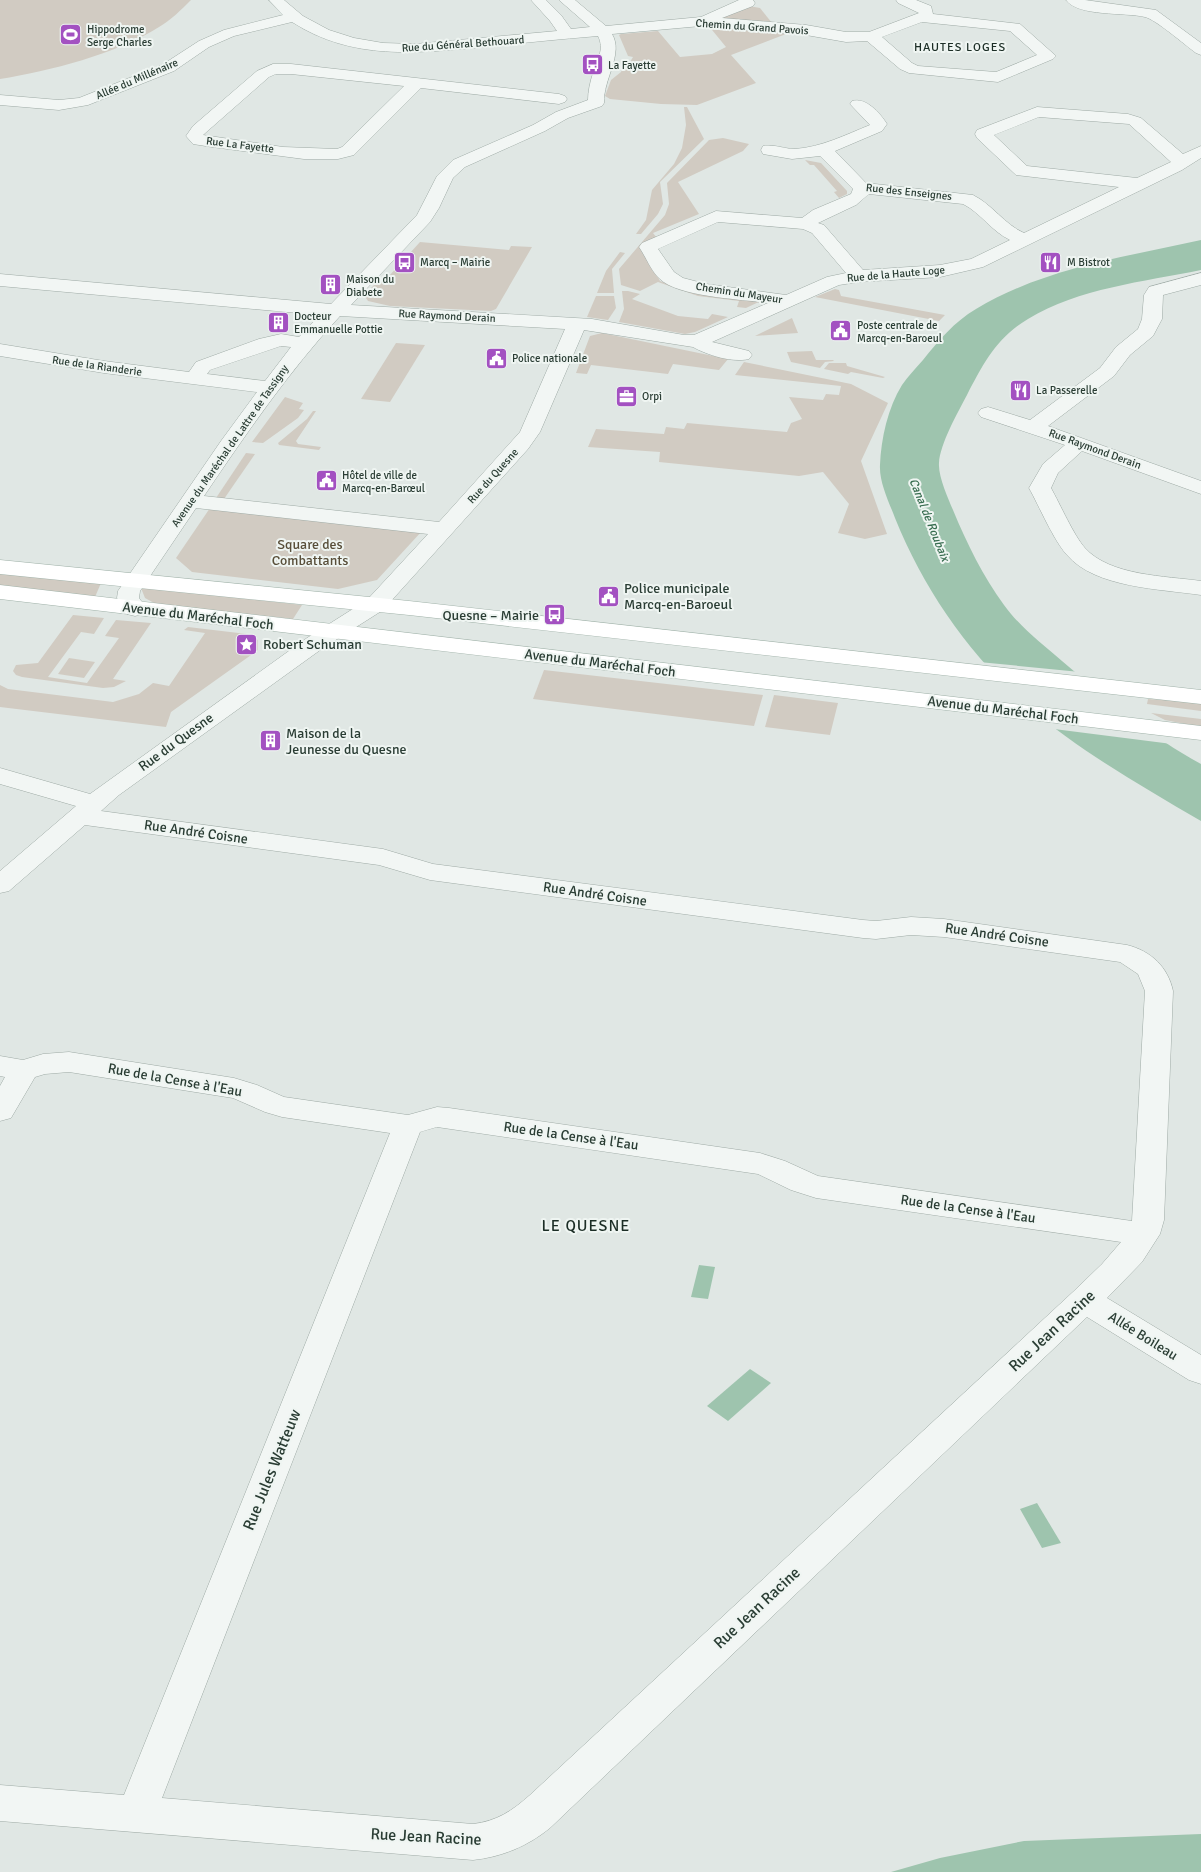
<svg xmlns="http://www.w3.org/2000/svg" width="1201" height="1872" viewBox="0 0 1201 1872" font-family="Signika,sans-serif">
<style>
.green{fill:#d1cbc2}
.water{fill:#9ec4ae}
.pier{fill:#e0e7e4}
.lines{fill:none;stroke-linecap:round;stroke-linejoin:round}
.minor-casing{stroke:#9eaaa5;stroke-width:1}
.major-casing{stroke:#a0b2a9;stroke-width:1}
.minor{fill:#f2f6f4;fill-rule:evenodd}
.major{fill:#fff;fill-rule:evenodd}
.labels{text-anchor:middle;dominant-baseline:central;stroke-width:4;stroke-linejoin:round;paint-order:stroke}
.far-street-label{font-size:11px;fill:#2a3d34;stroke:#eff5f2}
.far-poi-label{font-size:11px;fill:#2a3d34;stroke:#eff5f2;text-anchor:start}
.far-neighbourhood-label{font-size:12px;letter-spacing:1px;fill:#1c2e26;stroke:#eff5f2}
.far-water-label{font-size:12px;font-style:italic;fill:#386d50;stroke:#eff5f2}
.park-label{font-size:14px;fill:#584e39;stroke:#eff5f2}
.poi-label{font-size:14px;fill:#2a3d34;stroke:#eff5f2;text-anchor:start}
.street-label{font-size:14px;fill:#2a3d34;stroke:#eff5f2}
.quarter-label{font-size:16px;letter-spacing:1px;fill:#1c2e26;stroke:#eff5f2}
.near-street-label{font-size:16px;fill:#2a3d34;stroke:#eff5f2}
</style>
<rect width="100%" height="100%" fill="#e0e7e4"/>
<g class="green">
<path d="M0 0H191C181 10 171 20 159 27 116 54 50 71 0 79Z"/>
<path d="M749 6 760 8 772 23 724 19 723 17Z"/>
<path d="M708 25 786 34 731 55 756 83 697 105 661 104 610 99 605 96 611 80 621 72 625 62H630L633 57 628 56 619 35 621 34 658 31 680 57 712 54 726 47Z"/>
<path d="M684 107H687L704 139 660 182 663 204 658 214 641 234H636L646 220 652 190 674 164 682 148 686 125Z"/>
<path d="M723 138 749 144 743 151 678 182 699 214 653 233 657 238 644 248 660 281 684 289 765 299 746 308 737 307 739 301 698 296 658 282 640 291 621 285 619 269 665 215 669 204 667 183 709 140Z"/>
<path d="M805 160 821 163 847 191V194L839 198 834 192 837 191 814 165H810Z"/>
<path d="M420 242 509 250 511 246 532 247 496 309 491 311 390 306 368 301 364 295 376 283 389 276Z"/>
<path d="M620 252 625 253 612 269 614 293H597L606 271Z"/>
<path d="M835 289 839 290 841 296 945 315 939 321 815 297Z"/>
<path d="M622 291H628L640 294 632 299 678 316 708 319 712 314 728 317 695 332 685 334 619 322 624 309Z"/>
<path d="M596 296H614L616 308 608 320 587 317Z"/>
<path d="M792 318 798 333 755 336Z"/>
<path d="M602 333 728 359 719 370 673 364 668 374 591 365 587 374 576 373 590 336Z"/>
<path d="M396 343 425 345 390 402 361 399Z"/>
<path d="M812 351 816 360H833L834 361 825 362 820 368 791 362 787 352Z"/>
<path d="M744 362 851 384 888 403 861 461 887 534 865 539 838 533 849 504 823 472 799 476 659 462 660 452 588 447 596 429 664 434 666 427 684 429 687 423 787 432 791 423 802 419 789 397 823 400 826 394 839 395 841 386 735 375Z"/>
<path d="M829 363H846L847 366 885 377 883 378 851 372 848 374 824 369Z"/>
<path d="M285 397 303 403 299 409 304 410 298 418 263 443 252 442Z"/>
<path d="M313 411H316L296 441 298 444 321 447 319 450 279 445 278 443 307 419Z"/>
<path d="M246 453 255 454 224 499 216 498Z"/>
<path d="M210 508 422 531 377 580 338 589 192 572 176 558Z"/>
<path d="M0 571 101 583 95 597 0 586Z"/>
<path d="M143 587 302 605 293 619 156 604 145 598 141 588Z"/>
<path d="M73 615 104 618 94 634 81 632 48 677 87 683 119 638 105 636 116 620 151 623 113 679 126 681 114 687 103 688 22 677 16 675 13 671 16 665 38 663Z"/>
<path d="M188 627 247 634 258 640V650L171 712 166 727 0 707V685L8 689 113 702 139 694 153 683 169 686 205 633 184 630Z"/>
<path d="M69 658 95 662 84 678 58 674Z"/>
<path d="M544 670 763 695 754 726 533 699Z"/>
<path d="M774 695 838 703 830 735 765 727Z"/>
<path d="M1148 699 1201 702V711L1147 704Z"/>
<path d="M1151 713 1201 719V727L1165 720Z"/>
</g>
<g class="water">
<path d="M1201 240V270C1143 282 1079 288 1028 319 997 337 983 364 967 395 958 412 940 444 939 463 938 476 948 498 953 510 967 544 983 576 1004 605 1019 626 1042 644 1062 661 1106 698 1151 737 1201 764V821C1141 786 1080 751 1027 706 969 654 924 590 895 518 889 502 879 482 880 465 881 439 888 407 902 385 908 376 916 368 923 360 939 340 954 322 976 309 1044 268 1125 257 1201 240Z"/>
<path d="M699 1265 715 1267 708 1299 691 1297Z"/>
<path d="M750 1369 771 1383 728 1421 707 1406Z"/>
<path d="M1037 1503 1061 1543 1042 1548 1020 1509Z"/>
<path d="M1201 1834V1872H891L940 1858 1024 1841Z"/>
</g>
<path class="pier" d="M979 662 1080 672 1172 744 1054 729 1025 707Z"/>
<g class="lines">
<defs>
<g id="minor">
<path d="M269 0H284L303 16 329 30 354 38 383 43 415 44 557 31 550 21 531 0H546L561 15 571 29 590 27 559 0H575L606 26 701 17 739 0H753L755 3 753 6 722 18 806 25 846 32H869L919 13 898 3 896 0H916L931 6 933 14 1020 24 1056 56 1053 59 998 82 909 73 900 69 867 41 846 42 806 35 701 26 612 34C624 54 603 79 604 103L602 106 568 118 545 131 465 167 453 178 439 208 430 222 351 305 592 319 684 335H694L768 303C742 299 678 297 660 279 651 271 646 257 639 247L642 243 716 211 802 218 813 210 851 194 853 189 820 156 792 159 763 154 761 150 763 146C774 144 784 149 795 149 822 147 845 135 870 125L850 104 852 101C866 97 880 113 887 124L882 131 835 151 866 183 973 195C993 205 1004 224 1024 233L1119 187 1016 175 977 138 975 134 977 130 1037 107 1128 114 1141 118 1183 154 1201 146V158L1182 170 983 267 940 277 858 282 839 285 712 342 749 351 752 355 749 359C733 363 707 355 693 347L584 330 540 432 528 449 383 610 323 648 119 795 101 811 383 849 433 864 863 920 876 921 911 917 944 919 1127 945C1151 951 1168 967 1173 991L1164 1220 1160 1234 1142 1262 1107 1298 1201 1355V1384L1189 1380 1087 1317 550 1828C528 1846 502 1857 473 1860L0 1821V1785L124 1795 390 1133 282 1117 265 1112 233 1098 69 1072 45 1074 35 1077 11 1118 0 1121V1086L5 1077 0 1076V1056L23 1060 43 1054 69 1052 234 1078 257 1085 284 1097 408 1115 437 1107 449 1108 760 1153 785 1161 818 1176 1132 1221 1145 991 1138 974 1120 962 944 937 911 935 876 939 863 938 430 880 379 865 85 825 9 891 0 893V871L76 806 0 784V768L90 794 307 638 367 600 428 534 196 508 140 591 139 598 147 609 143 614 135 616 127 614 117 598 118 591 221 441 257 392 104 373 0 356V344L104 361 189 372 196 362 259 339 281 334 299 337 320 315 0 286V274L331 304 417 215 437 176 453 160 533 125 556 112 588 100C588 92 590 82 593 73 597 59 605 50 598 36 560 39 522 43 484 47 416 53 353 61 292 22L234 36 209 47 174 71 88 105 59 110 0 105V95L59 100 79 98 162 65 199 41 224 30 283 15ZM922 22 1010 31 1037 55 996 72 918 66 912 63 882 37ZM1039 117 1129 124 1171 162 1137 178 1027 166 994 135ZM869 194 963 204C981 213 991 231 1010 240L971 259 940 265 863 270 824 225 818 223 856 205ZM718 222 803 229 812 233 846 273 827 277 786 295 706 284 683 278 674 272 658 249ZM340 316 565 329 520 432 439 522 204 496C246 434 289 371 340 316ZM281 346 291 347 265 381 207 374 210 370ZM437 1127 758 1174 791 1190 816 1198 1121 1242 1102 1264 1074 1291 530 1795C512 1811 497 1821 473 1824L162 1798 420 1132Z"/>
<path d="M1066 0H1085L1156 10 1201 43V55L1196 53C1185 45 1155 19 1145 17 1125 12 1078 17 1066 0Z"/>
<path d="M273 64H291L559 94 565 96 567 99 565 102 559 104 421 88 354 155 338 159H304L212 147 193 144 186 136 193 126 257 71ZM276 74H291L404 86 342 147 337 149 283 147 203 135 269 77Z"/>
<path d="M1201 273V285L1163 295 1162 319 1153 336 1130 355 1114 376 1048 426 1201 481V494L1082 451 1058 473 1051 488C1060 504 1074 536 1085 548 1110 576 1166 576 1201 581V595C1161 589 1095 588 1067 555 1054 541 1039 506 1029 488L1043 464 1065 445 981 417 978 413 981 409 988 407 1030 420 1100 368 1116 347 1138 329 1142 319 1144 295 1149 287Z"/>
</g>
<g id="major">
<path d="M0 560 409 601 1201 690V704L409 615 0 574Z"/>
<path d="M0 585 1201 726V740L0 599Z"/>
</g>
</defs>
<use href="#minor" class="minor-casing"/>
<use href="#major" class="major-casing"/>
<use href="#minor" class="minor"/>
<use href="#major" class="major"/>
</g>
<defs>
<symbol id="stadium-square" viewBox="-11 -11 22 22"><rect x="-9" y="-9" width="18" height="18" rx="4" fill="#a351c1" stroke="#eff5f2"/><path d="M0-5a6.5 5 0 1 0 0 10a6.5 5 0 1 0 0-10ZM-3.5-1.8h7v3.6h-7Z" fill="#fff"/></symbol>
<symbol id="bus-square" viewBox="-11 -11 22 22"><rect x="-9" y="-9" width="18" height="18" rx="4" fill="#a351c1" stroke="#eff5f2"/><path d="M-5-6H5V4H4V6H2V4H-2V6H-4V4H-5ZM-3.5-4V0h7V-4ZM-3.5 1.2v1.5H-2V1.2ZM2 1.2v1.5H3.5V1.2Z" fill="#fff"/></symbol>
<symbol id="restaurant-square" viewBox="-11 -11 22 22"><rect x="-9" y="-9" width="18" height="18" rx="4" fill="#a351c1" stroke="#eff5f2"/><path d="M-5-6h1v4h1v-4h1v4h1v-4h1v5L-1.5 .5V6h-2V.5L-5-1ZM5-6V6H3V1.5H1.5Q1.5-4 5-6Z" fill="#fff"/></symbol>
<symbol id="building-square" viewBox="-11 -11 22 22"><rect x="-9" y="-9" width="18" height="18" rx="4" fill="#a351c1" stroke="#eff5f2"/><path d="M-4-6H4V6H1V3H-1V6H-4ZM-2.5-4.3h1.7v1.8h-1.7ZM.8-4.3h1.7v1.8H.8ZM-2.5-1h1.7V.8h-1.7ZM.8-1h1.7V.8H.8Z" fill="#fff"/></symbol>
<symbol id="civic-square" viewBox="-11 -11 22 22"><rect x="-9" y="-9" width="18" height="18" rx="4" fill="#a351c1" stroke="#eff5f2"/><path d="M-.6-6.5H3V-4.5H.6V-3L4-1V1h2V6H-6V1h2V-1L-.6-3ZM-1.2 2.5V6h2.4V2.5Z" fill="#fff"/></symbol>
<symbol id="office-square" viewBox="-11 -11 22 22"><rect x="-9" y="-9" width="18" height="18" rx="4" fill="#a351c1" stroke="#eff5f2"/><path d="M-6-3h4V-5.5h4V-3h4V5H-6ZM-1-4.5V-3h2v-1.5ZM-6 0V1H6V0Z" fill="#fff"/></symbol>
<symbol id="sight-square" viewBox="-11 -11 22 22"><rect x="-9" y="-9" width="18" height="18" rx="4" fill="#a351c1" stroke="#eff5f2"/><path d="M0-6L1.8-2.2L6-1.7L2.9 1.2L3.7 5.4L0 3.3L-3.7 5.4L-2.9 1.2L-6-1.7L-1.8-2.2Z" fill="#fff"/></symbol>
</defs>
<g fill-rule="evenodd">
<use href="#stadium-square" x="58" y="22" width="25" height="25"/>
<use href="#bus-square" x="580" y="52" width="25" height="25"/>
<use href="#bus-square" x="392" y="250" width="25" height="25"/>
<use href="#restaurant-square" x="1038" y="250" width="25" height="25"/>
<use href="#building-square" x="318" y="272" width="25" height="25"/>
<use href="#building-square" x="266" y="310" width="25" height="25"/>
<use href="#civic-square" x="828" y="318" width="25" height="25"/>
<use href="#civic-square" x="484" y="346" width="25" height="25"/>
<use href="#restaurant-square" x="1008" y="378" width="25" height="25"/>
<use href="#office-square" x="614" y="384" width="25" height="25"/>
<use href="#civic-square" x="314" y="468" width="25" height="25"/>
<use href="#civic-square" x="596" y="584" width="25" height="25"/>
<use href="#bus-square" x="542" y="602" width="25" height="25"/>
<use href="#sight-square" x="234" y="632" width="25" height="25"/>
<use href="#building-square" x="258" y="728" width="25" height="25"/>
</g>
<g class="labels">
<g class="far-street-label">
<text transform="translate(752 27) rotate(4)">Chemin du Grand Pavois</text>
<text transform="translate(463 44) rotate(-4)">Rue du Général Bethouard</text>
<text transform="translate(137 79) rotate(-23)">Allée du Millénaire</text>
<text transform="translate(240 145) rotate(7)">Rue La Fayette</text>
<text transform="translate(909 192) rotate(6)">Rue des Enseignes</text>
<text transform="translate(896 274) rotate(-5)">Rue de la Haute Loge</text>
<text transform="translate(739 293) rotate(9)">Chemin du Mayeur</text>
<text transform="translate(447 316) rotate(3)">Rue Raymond Derain</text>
<text transform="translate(97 366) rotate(8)">Rue de la Rianderie</text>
<text transform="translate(230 446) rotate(-55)">Avenue du Maréchal de Lattre de Tassigny</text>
<text transform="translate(1095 449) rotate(20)">Rue Raymond Derain</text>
<text transform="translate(493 476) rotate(-48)">Rue du Quesne</text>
</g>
<g class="far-poi-label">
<text x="87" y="29">Hippodrome<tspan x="87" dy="13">Serge Charles</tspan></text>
<text x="608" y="65">La Fayette</text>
<text x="420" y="262">Marcq – Mairie</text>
<text x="1067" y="262">M Bistrot</text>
<text x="346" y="279">Maison du<tspan x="346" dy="13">Diabete</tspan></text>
<text x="294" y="316">Docteur<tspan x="294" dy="13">Emmanuelle Pottie</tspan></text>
<text x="857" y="325">Poste centrale de<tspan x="857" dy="13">Marcq-en-Baroeul</tspan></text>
<text x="512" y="358">Police nationale</text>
<text x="1036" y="390">La Passerelle</text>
<text x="642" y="396">Orpi</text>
<text x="342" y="475">Hôtel de ville de<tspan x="342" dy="13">Marcq-en-Barœul</tspan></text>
</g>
<g class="far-neighbourhood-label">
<text x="960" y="47">HAUTES LOGES</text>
</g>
<g class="far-water-label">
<text transform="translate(929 520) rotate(68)">Canal de Roubaix</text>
</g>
<g class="park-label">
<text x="310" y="544">Square des<tspan x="310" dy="16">Combattants</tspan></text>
</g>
<g class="poi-label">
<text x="624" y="588">Police municipale<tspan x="624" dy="16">Marcq-en-Baroeul</tspan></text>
<text x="539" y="615" text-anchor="end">Quesne – Mairie</text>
<text x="263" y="644">Robert Schuman</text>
<text x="286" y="733">Maison de la<tspan x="286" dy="16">Jeunesse du Quesne</tspan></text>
</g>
<g class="street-label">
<text transform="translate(198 616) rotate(7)">Avenue du Maréchal Foch</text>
<text transform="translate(600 663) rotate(7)">Avenue du Maréchal Foch</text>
<text transform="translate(1003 710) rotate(7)">Avenue du Maréchal Foch</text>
<text transform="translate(176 742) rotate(-36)">Rue du Quesne</text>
<text transform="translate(196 832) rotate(8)">Rue André Coisne</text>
<text transform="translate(595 894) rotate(8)">Rue André Coisne</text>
<text transform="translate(997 935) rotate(8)">Rue André Coisne</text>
<text transform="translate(175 1080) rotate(10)">Rue de la Cense à l'Eau</text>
<text transform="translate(571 1136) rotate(8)">Rue de la Cense à l'Eau</text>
<text transform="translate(968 1209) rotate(8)">Rue de la Cense à l'Eau</text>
<text transform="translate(1143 1336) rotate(32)">Allée Boileau</text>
</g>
<g class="quarter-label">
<text x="586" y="1226">LE QUESNE</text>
</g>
<g class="near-street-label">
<text transform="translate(1052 1331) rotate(-43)">Rue Jean Racine</text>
<text transform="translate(272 1470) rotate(-68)">Rue Jules Watteuw</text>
<text transform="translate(757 1608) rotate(-43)">Rue Jean Racine</text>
<text transform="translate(426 1837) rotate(3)">Rue Jean Racine</text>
</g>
</g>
</svg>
